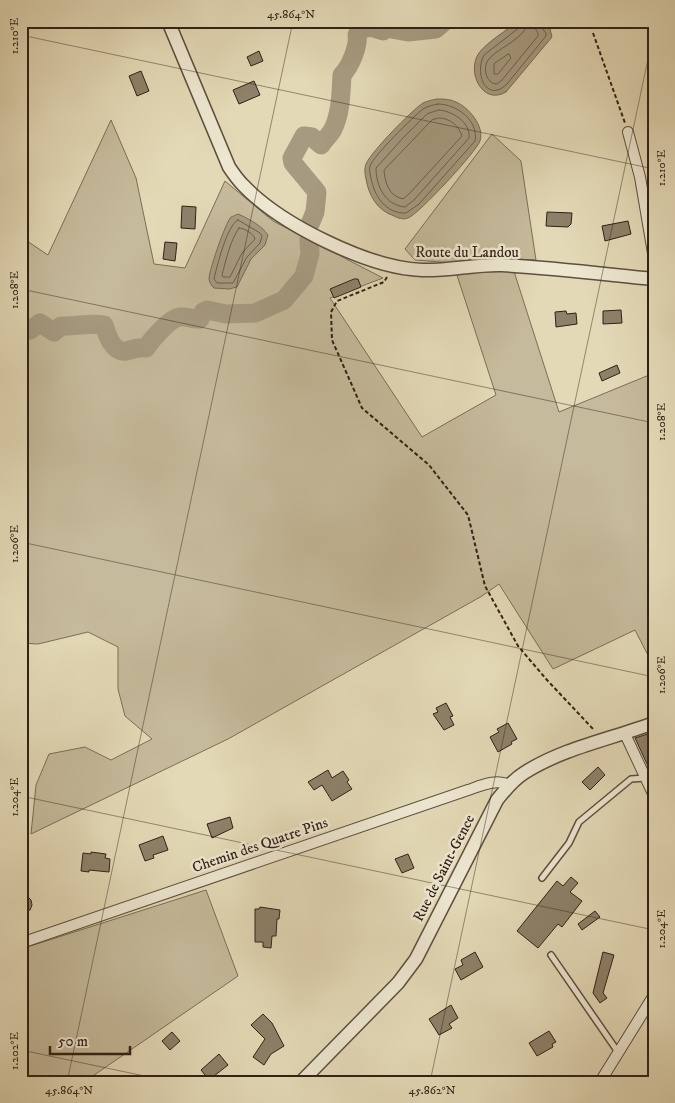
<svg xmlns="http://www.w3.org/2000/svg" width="675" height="1103" viewBox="0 0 675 1103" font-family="'IM FELL DW Pica',serif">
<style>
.green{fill:#c5ba9b;stroke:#7a6e58}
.water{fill:#a69a80;stroke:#776a56}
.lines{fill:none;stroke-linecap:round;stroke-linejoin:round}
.shore{stroke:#6b5e4b;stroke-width:1}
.river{stroke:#a69a80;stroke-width:19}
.building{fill:#8d8169;stroke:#302116}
.service-casing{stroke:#5d4f3e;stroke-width:8}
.minor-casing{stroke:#5d4f3e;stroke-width:12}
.tertiary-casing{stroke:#5d4f3e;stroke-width:15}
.path{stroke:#302116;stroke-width:2;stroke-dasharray:4 2.5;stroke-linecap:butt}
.service{stroke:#ede6d0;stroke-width:5}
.minor{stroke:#ede6d0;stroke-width:10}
.tertiary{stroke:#ede6d0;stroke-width:12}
.ticks{fill:none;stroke:#302116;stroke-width:1;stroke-opacity:0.45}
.labels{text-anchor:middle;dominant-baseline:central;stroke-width:5;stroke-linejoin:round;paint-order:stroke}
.street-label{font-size:15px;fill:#302116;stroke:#ede6d0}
.neatline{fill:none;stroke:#302116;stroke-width:2}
.ticks-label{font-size:12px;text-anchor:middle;fill:#302116}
</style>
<rect width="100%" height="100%" fill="#e3d9b6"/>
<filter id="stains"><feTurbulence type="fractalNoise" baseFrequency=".004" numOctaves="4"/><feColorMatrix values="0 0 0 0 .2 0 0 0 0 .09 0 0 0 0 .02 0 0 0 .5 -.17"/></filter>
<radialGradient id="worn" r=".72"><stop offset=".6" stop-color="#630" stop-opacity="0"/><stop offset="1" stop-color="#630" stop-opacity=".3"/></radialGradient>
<g class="green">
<path d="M111 120 136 178 154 264 185 268 225 181 273 221 383 278 330 298 422 437 496 395 453 263 415 260 405 249 492 134 521 161 536 260 510 259 559 412 654 373V667L635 630 553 669 499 584 482 596 228 739 31 834 36 785 49 754 85 747 111 760 152 739 125 716 118 689V647L88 632 38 644 21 643V237L48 255Z"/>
<path d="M206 890 238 976 84 1082H21V949Z"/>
</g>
<g class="water">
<path d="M519 21H542L550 29 552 37 506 92C482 106 466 71 479 53 486 43 508 29 519 21Z"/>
<path d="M437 99C444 99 449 99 456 102 468 107 485 126 480 141 477 151 418 215 408 218 403 220 398 218 394 216 377 210 369 196 366 179 365 174 364 169 366 164 371 152 411 111 423 103 427 101 432 100 437 99Z"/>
<path d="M238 214C249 219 261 225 268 235L265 245 251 259 237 287 229 289 214 288C211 285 209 282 209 278 210 268 225 224 231 217 232 217 237 214 238 214Z"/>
</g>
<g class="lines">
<g class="shore">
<path d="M521 21 520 27 484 55C474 73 486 104 507 84L546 36V33L540 26 539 21"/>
<path d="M528 21C527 38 499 47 489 59 482 67 486 84 497 84L502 80 538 36C539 31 532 27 532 21"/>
<path d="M509 54 511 58 498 74H494V64Z"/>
<path d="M438 104C456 104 479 120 475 141L419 204 406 213C386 214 374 196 371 178 370 174 369 170 370 166 373 156 414 116 423 109 428 106 433 105 438 104Z"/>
<path d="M439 110C453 111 471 123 469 138L414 200 405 207C385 205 376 186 376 168L403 138 427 114Z"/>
<path d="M439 118C450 118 459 126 462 136L409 194 403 199C389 196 385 183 384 170L432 120Z"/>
<path d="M238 220 260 233 262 236 260 243 247 257 233 283H217L214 279C217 266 227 225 238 220Z"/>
<path d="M239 228C244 228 254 234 255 239L242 253 230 277H223L222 275C226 260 230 241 239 228Z"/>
</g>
<g class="river">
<path d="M310 224 315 212 317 192 293 163 292 158 304 136 312 137 321 145C324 140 330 135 333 129 341 113 341 92 342 75 350 67 359 46 357 35L360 30 370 27 383 31 386 28 408 32 436 29 445 21"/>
<path d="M21 325 30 330 40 323 54 332 61 326C76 327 90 322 104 325 107 335 113 353 126 351 134 349 138 347 146 348 152 339 170 318 180 317 187 316 193 320 200 319L203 312 207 310 226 314 255 313 284 300 304 276 310 254 309 240"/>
</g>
</g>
<g class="building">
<path d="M259 51 263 61 251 66 247 57Z"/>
<path d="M141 71 149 91 137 96 129 76Z"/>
<path d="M254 81 260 95 239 104 233 90Z"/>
<path d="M182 206 196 207 195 229 181 228Z"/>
<path d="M547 212 572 213 571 224 568 227 546 226Z"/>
<path d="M628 221 631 234 605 241 602 226Z"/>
<path d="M165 242 177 243 175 261 163 259Z"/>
<path d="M354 279H358L361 287 334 298 330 289Z"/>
<path d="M621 310 622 323 603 324V311Z"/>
<path d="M566 311 567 314 576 313 577 324 556 327 555 312Z"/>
<path d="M617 365 620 373 602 381 599 373Z"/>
<path d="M446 703 453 716 450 717 454 725 444 730 433 714 438 712 436 708Z"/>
<path d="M508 723 517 739 511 742 512 744 498 752 490 737 499 732 497 729Z"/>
<path d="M651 733 654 743V779L635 738Z"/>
<path d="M598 767 605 775 590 790 582 782Z"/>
<path d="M328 770 332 778 343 771 349 780 347 782 352 789 332 801 322 785 314 790 308 782Z"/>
<path d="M230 817 233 828 212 838 207 824Z"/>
<path d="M163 836 168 850 153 855 154 858 145 861 139 845Z"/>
<path d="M91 852 106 854 105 858 110 859 109 872 89 870V872L81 871 83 853 91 854Z"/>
<path d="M408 854 414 868 402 873 395 859Z"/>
<path d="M571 877 578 883 570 892 582 901 562 927 558 924 538 948 517 931 557 881 563 886Z"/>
<path d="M21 896 29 898 31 900 32 905 30 910 21 913Z"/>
<path d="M260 907 280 910 279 919H277L276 936H272L271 948 263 947V942H255V909H259Z"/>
<path d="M595 911 600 917 582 930 578 924Z"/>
<path d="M475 952 483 967 461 980 455 969 463 965 461 960Z"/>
<path d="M603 952 614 955 603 993 607 998 600 1003 593 993Z"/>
<path d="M451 1005 458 1018 449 1024 452 1028 439 1035 429 1019Z"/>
<path d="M263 1014 272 1023 284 1046 271 1054 264 1065 253 1057 265 1039 251 1025Z"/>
<path d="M549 1031 556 1042 552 1044 553 1047 537 1056 529 1043Z"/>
<path d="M172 1032 180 1041 170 1050 162 1041Z"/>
<path d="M219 1054 228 1065 209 1080 201 1070Z"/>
</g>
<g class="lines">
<defs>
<g id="service">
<path d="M542 878 569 843 579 822 631 779 645 778"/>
<path d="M551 955 618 1052"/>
</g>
<g id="minor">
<path d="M628 132 640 177 654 259"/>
<path d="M625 734 654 796"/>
<path d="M21 943 468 790C480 786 497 778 509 785"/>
<path d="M600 1082 654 995"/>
</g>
<g id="tertiary">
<path d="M168 21 229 167C233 173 238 180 243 185 280 224 368 268 422 270 449 271 476 264 502 265 553 268 603 274 654 279"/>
<path d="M301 1082 398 983 416 959 497 800C505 790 513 780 524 773 563 748 611 739 654 723"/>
</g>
</defs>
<use href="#service" class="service-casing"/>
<use href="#minor" class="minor-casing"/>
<use href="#tertiary" class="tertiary-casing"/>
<g class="path">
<path d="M593 33 625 123"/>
<path d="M387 277 384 282 337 301 331 312 332 340 362 408 429 465 468 515 485 586 518 646 547 680 594 730"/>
</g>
<use href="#service" class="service"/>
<use href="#minor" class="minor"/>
<use href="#tertiary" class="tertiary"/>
</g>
<path class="ticks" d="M21 35 654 169M21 289 654 423M21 542 654 677M21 796 654 930M21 1050 173 1082M67 1082 293 21M430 1082 654 31"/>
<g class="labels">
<g class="street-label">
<text x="467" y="252">Route du Landou</text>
<text transform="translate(260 845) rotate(-19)">Chemin des Quatre Pins</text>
<text transform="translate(444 868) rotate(-63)">Rue de Saint-Gence</text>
</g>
</g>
<rect width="675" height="1103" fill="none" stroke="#e3d9b6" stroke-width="55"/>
<path d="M50 1046v8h80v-8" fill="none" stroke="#302116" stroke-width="2.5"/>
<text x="58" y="1046" font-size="15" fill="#302116" stroke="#ede6d0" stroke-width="4" paint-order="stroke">50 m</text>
<rect x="28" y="28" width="620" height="1048" class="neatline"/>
<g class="ticks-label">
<text x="291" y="18">45.864°N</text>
<text transform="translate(14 36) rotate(-90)" y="4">1.210°E</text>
<text transform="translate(661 168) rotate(-90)" y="4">1.210°E</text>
<text transform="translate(14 290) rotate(-90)" y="4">1.208°E</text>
<text transform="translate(661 422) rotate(-90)" y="4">1.208°E</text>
<text transform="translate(14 544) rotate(-90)" y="4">1.206°E</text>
<text transform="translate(661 675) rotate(-90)" y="4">1.206°E</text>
<text transform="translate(14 797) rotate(-90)" y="4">1.204°E</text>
<text transform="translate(661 929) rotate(-90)" y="4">1.204°E</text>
<text transform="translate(14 1051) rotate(-90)" y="4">1.202°E</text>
<text x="69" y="1094">45.864°N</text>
<text x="432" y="1094">45.862°N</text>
</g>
<rect width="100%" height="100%" filter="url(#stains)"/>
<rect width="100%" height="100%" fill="url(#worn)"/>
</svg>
